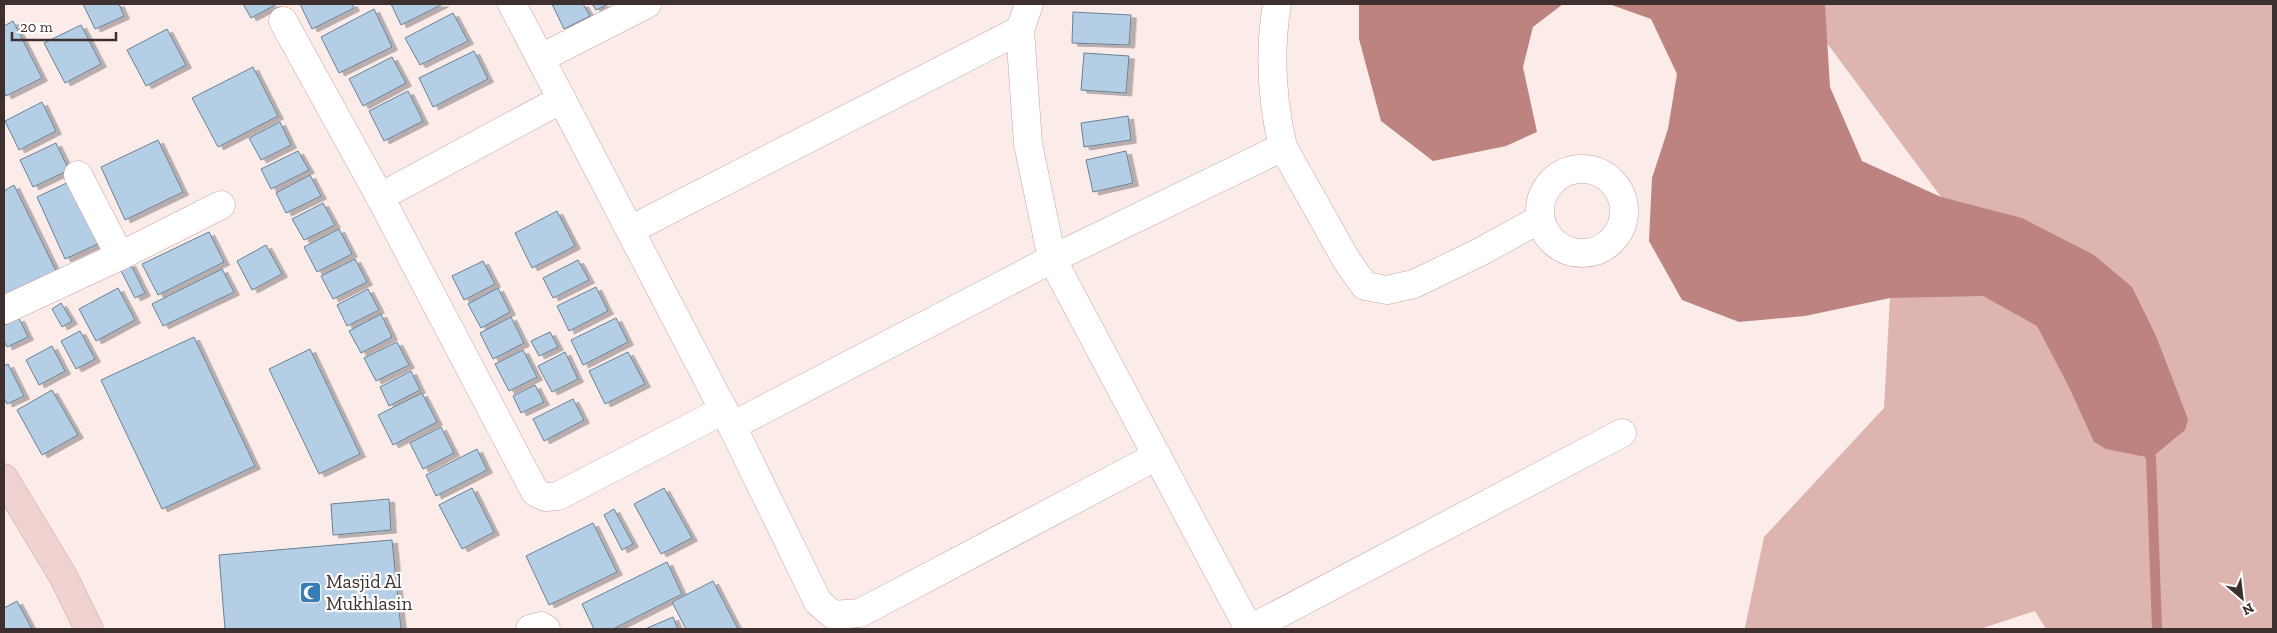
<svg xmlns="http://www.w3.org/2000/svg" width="2277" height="633" viewBox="0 0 2277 633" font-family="'Zilla Slab',serif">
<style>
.green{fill:#ddb4b0}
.water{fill:#bd847f}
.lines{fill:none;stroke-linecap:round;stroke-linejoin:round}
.stream{stroke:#bd847f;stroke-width:10}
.building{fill:#b4cee5;stroke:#688195;filter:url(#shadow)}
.street-casing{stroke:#c8a4a1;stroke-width:29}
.secondary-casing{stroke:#c8a4a1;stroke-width:29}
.street{stroke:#fff;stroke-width:28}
.secondary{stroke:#f0d3d1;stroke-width:28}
.labels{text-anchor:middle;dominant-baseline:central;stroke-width:4.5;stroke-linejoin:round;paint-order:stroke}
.poi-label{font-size:19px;fill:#3e302e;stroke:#fff;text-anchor:start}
</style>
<defs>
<filter id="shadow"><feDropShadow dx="5.5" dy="3" stdDeviation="0" flood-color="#0004"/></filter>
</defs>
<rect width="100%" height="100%" fill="#fbecea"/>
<path class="green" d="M1798 4H2273V629H2046L2035 611 1980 629H1746L1745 627 1764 537 1884 408 1890 298 1941 197Z"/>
<g class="water">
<path d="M1359 4H1563L1533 27 1523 67 1537 132 1506 146 1433 161 1381 121 1359 39Z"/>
<path d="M1609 4H1825L1830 87 1862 161 1941 197 2022 218 2094 255 2132 287 2156 336 2188 419 2185 430 2151 458 2106 449 2094 442 2069 387 2037 326 1983 296 1890 298 1805 316 1739 322 1682 300 1649 241 1652 178 1668 129 1677 74 1651 19Z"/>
</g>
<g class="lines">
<path class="stream" d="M2146 446 2151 458 2157 629"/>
</g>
<g class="building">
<path d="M83 4H119L124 16 95 29Z"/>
<path d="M243 4H277L251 18Z"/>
<path d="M300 4H352L354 8 312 29Z"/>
<path d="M391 4H443L401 25Z"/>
<path d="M552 4H583L590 16 564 29Z"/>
<path d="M592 4H609L596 10Z"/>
<path d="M374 9 392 47 339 73 321 37Z"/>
<path d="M1073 12 1131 15 1129 45 1072 43Z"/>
<path d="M453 13 468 41 420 65 405 38Z"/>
<path d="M13 21 42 78 6 96 4 92V26Z"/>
<path d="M81 25 101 64 65 83 44 43Z"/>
<path d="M167 29 186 65 146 86 127 50Z"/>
<path d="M474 51 488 79 433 107 419 78Z"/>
<path d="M1084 53 1129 56 1126 93 1081 90Z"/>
<path d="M392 57 406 83 363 106 349 79Z"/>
<path d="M253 67 278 116 218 147 192 98Z"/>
<path d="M408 91 423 121 384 141 369 111Z"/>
<path d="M42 102 56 131 19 150 5 121Z"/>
<path d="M1128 116 1131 140 1084 147 1081 123Z"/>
<path d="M280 122 291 145 261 160 249 138Z"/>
<path d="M158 140 183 192 125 220 101 167Z"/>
<path d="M56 143 69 170 33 187 20 160Z"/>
<path d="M298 151 309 170 271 189 261 169Z"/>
<path d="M1126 151 1133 183 1093 192 1086 160Z"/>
<path d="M310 175 321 196 286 213 276 193Z"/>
<path d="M71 181 100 243 65 259 37 197Z"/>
<path d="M14 185 59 277 32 291 4 295V191Z"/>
<path d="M323 203 335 225 304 240 292 219Z"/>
<path d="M557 211 575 246 532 268 515 233Z"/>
<path d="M339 229 352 254 317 272 304 247Z"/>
<path d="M209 232 224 262 158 295 142 264Z"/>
<path d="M266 245 282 274 252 290 237 261Z"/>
<path d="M355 259 367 282 333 299 321 276Z"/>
<path d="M578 260 589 280 553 298 543 278Z"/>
<path d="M483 261 495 284 464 300 452 276Z"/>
<path d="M130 263 145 293 135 298 120 269Z"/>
<path d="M222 269 234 292 163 326 152 304Z"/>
<path d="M596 287 608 311 569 331 557 306Z"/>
<path d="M118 288 135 320 96 341 79 309Z"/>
<path d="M498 288 510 312 481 328 468 304Z"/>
<path d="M368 289 379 310 347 326 337 305Z"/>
<path d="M61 303 72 321 62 327 52 309Z"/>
<path d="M381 314 392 337 361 353 349 331Z"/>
<path d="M511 317 524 343 493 359 480 333Z"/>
<path d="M19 318 28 337 7 347 4 341V325Z"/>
<path d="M616 318 628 342 583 365 571 340Z"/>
<path d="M80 331 95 359 76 369 61 341Z"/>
<path d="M550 332 558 347 539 356 531 341Z"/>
<path d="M194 337 255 466 162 509 101 380Z"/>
<path d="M397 342 409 365 376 381 364 358Z"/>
<path d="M52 346 65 371 39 385 26 360Z"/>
<path d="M310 349 360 454 319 474 269 369Z"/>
<path d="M523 350 537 377 509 391 495 364Z"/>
<path d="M565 352 578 379 552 392 538 366Z"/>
<path d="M628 352 645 384 605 404 589 371Z"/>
<path d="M8 364 24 396 7 404 4 398V366Z"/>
<path d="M411 371 420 390 389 406 380 387Z"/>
<path d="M535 385 544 402 521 413 513 396Z"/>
<path d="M52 390 78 435 42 455 17 410Z"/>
<path d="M422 393 437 422 393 445 378 415Z"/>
<path d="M573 399 584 420 544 441 533 419Z"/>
<path d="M441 427 454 453 423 469 410 443Z"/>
<path d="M477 449 487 470 436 496 426 475Z"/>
<path d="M472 488 494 532 462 549 439 505Z"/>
<path d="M664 488 692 538 661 554 634 504Z"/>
<path d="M389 499 391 530 333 535 331 504Z"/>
<path d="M614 509 633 544 622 550 604 515Z"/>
<path d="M593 523 617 572 549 605 526 556Z"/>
<path d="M392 540 401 629H225L219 555Z"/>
<path d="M667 562 682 594 613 629H594L582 604Z"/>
<path d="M713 581 738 629H686L672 602Z"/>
<path d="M17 601 32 629H4V608Z"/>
<path d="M673 617 678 629H645Z"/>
</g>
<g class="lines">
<defs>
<g id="street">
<path d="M512 4 732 426 818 602 833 615 860 613 1157 456"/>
<path d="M1029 4 1020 30 1028 144 1052 259 1249 629"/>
<path d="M283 21 380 197 535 492 545 497 558 496 724 410"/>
<path d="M541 58 647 4"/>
<path d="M1283 147 1347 261 1365 286 1387 290 1414 284 1480 252 1540 219"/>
<circle cx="1582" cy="211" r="42"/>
<path d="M78 175 120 256"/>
<path d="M380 197 562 99"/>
<path d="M630 230 1020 30"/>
<path d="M4 310 120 256 221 205"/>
<path d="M732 426 1052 259 1283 147C1272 101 1269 51 1277 4"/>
<path d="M530 629 541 626 546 629"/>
<path d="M1250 629 1622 433"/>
</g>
<path id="secondary" d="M4 478 63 576 89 629"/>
</defs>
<use href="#street" class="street-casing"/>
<use href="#secondary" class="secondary-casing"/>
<use href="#street" class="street"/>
<use href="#secondary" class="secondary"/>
</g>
<defs>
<symbol id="mosque-square" viewBox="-11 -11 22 22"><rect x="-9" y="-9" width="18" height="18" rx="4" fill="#377cb2" stroke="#fff"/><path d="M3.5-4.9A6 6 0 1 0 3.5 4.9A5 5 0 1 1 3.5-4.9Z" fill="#fff"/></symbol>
</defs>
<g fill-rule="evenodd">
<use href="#mosque-square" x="298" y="580" width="25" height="25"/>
</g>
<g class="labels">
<g class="poi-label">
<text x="326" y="581">Masjid Al<tspan x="326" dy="22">Mukhlasin</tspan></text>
</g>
</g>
<rect width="2277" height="633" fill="none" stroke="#3e302e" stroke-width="10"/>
<g transform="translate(2242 598) rotate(152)" stroke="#ffffff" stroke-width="4" paint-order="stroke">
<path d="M0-4L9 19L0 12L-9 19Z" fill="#3e302e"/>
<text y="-8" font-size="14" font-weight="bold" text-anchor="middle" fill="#3e302e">N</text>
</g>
<path d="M12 32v8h104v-8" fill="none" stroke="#3e302e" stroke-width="2.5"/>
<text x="20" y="32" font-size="15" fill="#3e302e" stroke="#ffffff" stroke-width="4" paint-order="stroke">20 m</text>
</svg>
